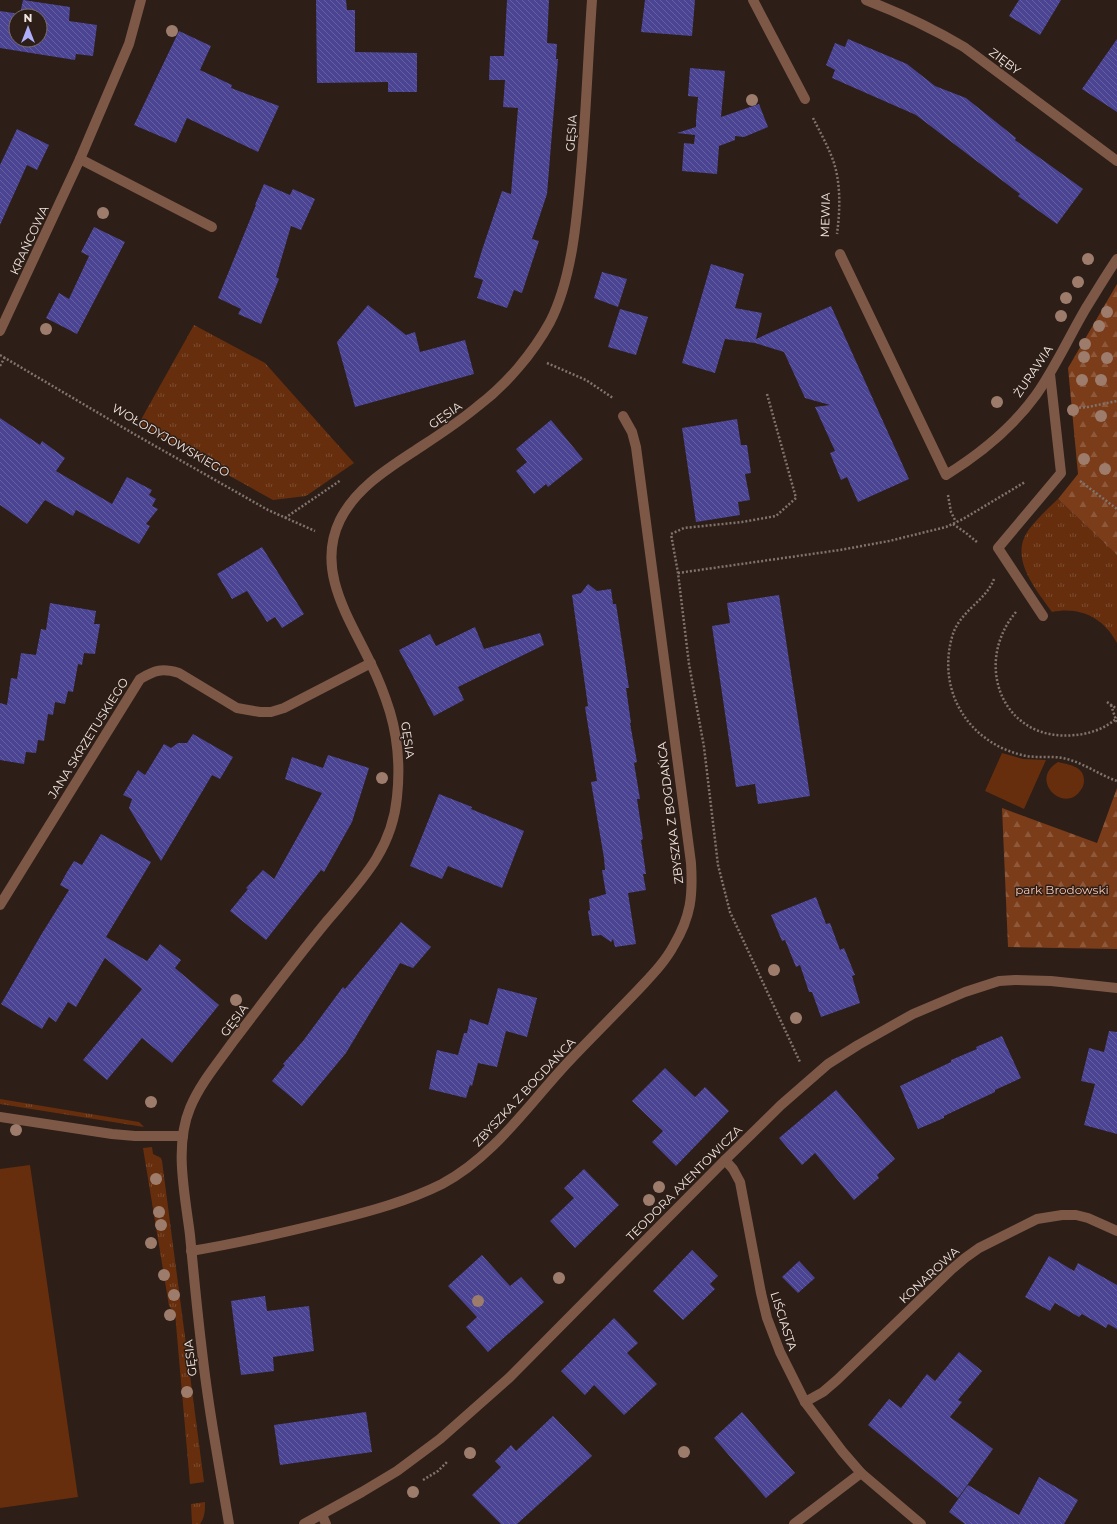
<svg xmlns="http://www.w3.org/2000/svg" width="1117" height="1524" viewBox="0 0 1117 1524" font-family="Montserrat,sans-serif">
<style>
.grass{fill:url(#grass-tufts)}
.forest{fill:url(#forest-firs)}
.park{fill:#662e0d}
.building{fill:url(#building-back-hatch);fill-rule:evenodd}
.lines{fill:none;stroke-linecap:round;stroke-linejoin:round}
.path{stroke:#81746e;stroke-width:2.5;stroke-dasharray:2 2;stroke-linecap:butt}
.lane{stroke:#7d5847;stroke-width:10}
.street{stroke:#7d5847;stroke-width:10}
.tree{fill:#9d7c6c}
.labels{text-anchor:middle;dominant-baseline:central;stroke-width:3;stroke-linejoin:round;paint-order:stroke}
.street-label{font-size:12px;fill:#f2e7e2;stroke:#2d1e17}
.park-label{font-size:12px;fill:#f8c8b2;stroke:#2d1e17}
</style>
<defs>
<pattern id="grass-tufts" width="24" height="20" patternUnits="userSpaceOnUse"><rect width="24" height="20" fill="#662e0d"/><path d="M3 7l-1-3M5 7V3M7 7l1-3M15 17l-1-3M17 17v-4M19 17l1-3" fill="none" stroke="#7c4c30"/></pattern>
<pattern id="forest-firs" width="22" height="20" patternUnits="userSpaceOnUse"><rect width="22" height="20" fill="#7b3c1a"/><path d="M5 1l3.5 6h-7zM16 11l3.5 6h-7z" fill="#8e583b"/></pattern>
<pattern id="building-back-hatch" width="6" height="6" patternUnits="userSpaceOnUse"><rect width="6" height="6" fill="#4a4493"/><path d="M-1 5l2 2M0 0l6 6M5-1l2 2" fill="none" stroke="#655fa2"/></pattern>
</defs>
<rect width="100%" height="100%" fill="#2d1e17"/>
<g class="grass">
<path d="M194 325 265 363 354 463 306 496 273 500 138 425Z"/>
<path d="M1058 499 1117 555V643C1104 618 1080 606 1052 612 1036 589 1007 557 1030 528 1038 518 1048 508 1058 499Z"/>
<path d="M0 1099 139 1122 144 1127 0 1104Z"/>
<path d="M152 1147 153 1154 161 1158 162 1161 204 1482 190 1484 175 1313 169 1306 143 1148Z"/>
<path d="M205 1502C205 1510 205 1517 200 1524H192L191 1504Z"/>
</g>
<g class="forest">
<path d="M1117 284V555L1058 499 1078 474 1068 368Z"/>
<path d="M1117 788V949L1008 947 1002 808 1097 843Z"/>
</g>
<g class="park">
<path d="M1002 753 1023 759 1046 760 1024 809 985 791Z"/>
<path d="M1058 762C1069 765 1084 766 1084 780 1084 784 1083 788 1080 791 1064 814 1028 780 1058 762Z"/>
<path d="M30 1165 78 1497 0 1508V1169Z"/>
</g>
<g class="building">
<path d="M23 0 70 7 69 21 97 25 93 56 76 54 75 60 0 48V11L20 14ZM16 16H40V40H16Z"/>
<path d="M316 0H346L347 10H355V52L417 53V92H388V82L317 83Z"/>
<path d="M507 0H549L547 43 557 44 556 59H558L547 194 532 239 539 241 522 293 514 290 507 308 477 298 483 280 474 277 482 250 502 191 511 194 518 108 503 107 505 80H489L490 56H504Z"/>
<path d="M645 0H695L692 36 641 32Z"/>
<path d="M1019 0H1061L1040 35 1009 16Z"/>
<path d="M179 31 211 46 200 70 232 85 231 88 279 106 258 152 187 118 176 143 134 125Z"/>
<path d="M848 39 907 64 935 86 966 98 1016 138 1015 140 1083 189 1057 224 1018 196 1020 194 916 115 832 78 835 70 826 65 835 43 845 47Z"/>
<path d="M1117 39V112L1082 89Z"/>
<path d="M690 68 725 71 721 117 759 104 768 127 744 137 735 136V140L719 146 717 174 682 171 684 143 694 144 695 135 677 133 696 127V120L698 97 688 96Z"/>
<path d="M17 129 49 145 37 170 27 165 0 225V165Z"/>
<path d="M264 184 290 195 293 189 315 199 301 230 291 226 276 277 279 279 261 324 238 314 241 309 218 298 256 205H255Z"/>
<path d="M94 227 125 242 77 334 46 318 59 293 69 299 89 256 81 252Z"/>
<path d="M711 264 744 274 735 308 762 313 756 339 831 306 909 479 858 502 847 477 841 480 830 453 835 451 815 407 830 405 805 398 784 352 755 343 725 339 715 373 682 363Z"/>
<path d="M602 272 627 279 618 307 594 298Z"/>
<path d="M368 305 406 335 415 332 420 352 465 340 474 374 355 407 337 342Z"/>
<path d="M620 309 648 317 636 355 608 347Z"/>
<path d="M0 418 40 445 42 441 65 458 56 471 112 504 127 477 152 490 149 495 156 499 152 506 158 509 146 524 150 526 139 544 76 510 73 516 45 500 27 524 0 505Z"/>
<path d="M737 419 741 445H747L751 473 745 474 750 500 738 502 740 515 696 522 682 428Z"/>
<path d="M551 420 583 459 548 487 546 484 534 494 516 471 527 462 516 449Z"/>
<path d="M262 547 304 614 282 628 275 617 267 622 247 591 232 599 217 574Z"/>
<path d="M588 584 597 591 611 589 613 604H616L629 688H626L631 723H630L637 762 634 763 640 799H637L643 839 641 840 646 874H643L646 890 628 893 636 944 615 947 613 939 611 942 601 935 592 936 588 911 590 910 589 899 606 894 602 870H605L604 858 591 782 597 781 585 707 588 706 572 595 581 593Z"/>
<path d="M779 595 810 796 758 804 755 784 736 787 712 626 730 623 727 603Z"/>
<path d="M50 603 96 611 94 624H100L95 654 84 653 82 665 78 664 73 692 68 691 65 704 55 702 53 715 48 714 44 741 38 740 36 753 26 752 24 764 0 760V703L7 705 11 678 17 679 21 653 36 655 41 629 46 630Z"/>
<path d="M475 627 484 649 540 633 544 645 458 687 464 700 434 716 399 650 430 634 436 646Z"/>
<path d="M193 734 233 757 220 779 212 775 161 861 129 808 132 799 123 795 138 770 145 775 164 744 171 748 178 743H187Z"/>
<path d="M328 755 369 768 352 822 324 872 321 870 266 940 230 911 248 889 246 888 263 870 274 879 322 793 285 779 292 757 323 768Z"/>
<path d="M439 794 472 807 471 809 524 831 502 888 448 866 442 879 410 866Z"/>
<path d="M101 834 151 862 106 937 147 961 160 944 181 960 175 968 219 1005 172 1063 142 1038 107 1080 83 1060 142 989 105 958 76 1007 68 1002 56 1022 49 1017 42 1029 1 1004 41 935 69 890 60 885 67 872 74 861 82 865Z"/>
<path d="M816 897 826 924 830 923 840 950 844 948 855 975 852 976 860 1003 821 1017 812 992H809L800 965 796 967 785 940 782 941 771 915Z"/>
<path d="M401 922 431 947 413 968 400 963 346 1053 302 1106 272 1081 285 1065 283 1064 303 1041 343 987 345 989Z"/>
<path d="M498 988 537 998 527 1037 506 1031 497 1067 478 1063 472 1086 470 1085 466 1098 429 1089 437 1050 458 1055 464 1033H467L470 1019 488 1025Z"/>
<path d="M1109 1031 1117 1032V1134L1084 1125 1095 1084 1081 1081 1089 1048 1104 1052Z"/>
<path d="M1002 1036 1021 1078 995 1090V1092L944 1116V1118L918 1129 900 1086 951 1062V1060L977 1049 976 1047Z"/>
<path d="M665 1068 695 1097 705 1087 729 1111 676 1166 652 1142 663 1131 632 1101Z"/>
<path d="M836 1090 895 1159 877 1175 879 1178 854 1200 815 1153 802 1165 779 1138Z"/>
<path d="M584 1169 619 1205 575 1248 550 1221 574 1198 564 1188Z"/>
<path d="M692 1250 718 1276 710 1284 715 1289 683 1320 653 1291Z"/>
<path d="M482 1255 510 1286 521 1277 544 1302 488 1352 466 1327 477 1317 448 1286Z"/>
<path d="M1049 1256 1074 1271 1078 1263 1117 1285V1329L1108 1324 1106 1328 1082 1314 1079 1317 1055 1303 1050 1311 1025 1297Z"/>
<path d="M799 1261 815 1278 798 1293 782 1277Z"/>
<path d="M265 1296 267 1311 309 1306 314 1351 273 1357 274 1371 241 1375 231 1301Z"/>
<path d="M614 1318 638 1343 627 1353 657 1384 624 1415 594 1385 585 1395 561 1371Z"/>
<path d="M959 1352 982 1371 958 1400 962 1402 950 1417 993 1449 958 1498 868 1425 889 1399 901 1408 927 1374 935 1381Z"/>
<path d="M366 1412 372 1452 280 1465 274 1425Z"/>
<path d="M742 1412 795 1473 766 1498 714 1438Z"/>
<path d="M553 1416 592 1456 517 1524H501L472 1495 501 1467 495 1461 511 1445 516 1451Z"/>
<path d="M1039 1477 1078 1500 1064 1524H965L949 1512 968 1485 1019 1515Z"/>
</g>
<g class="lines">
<g class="path">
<path d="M813 118C820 132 829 148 834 163 841 186 840 210 837 234"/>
<path d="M0 355 134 434 268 510 315 531"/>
<path d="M547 363 586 380 613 398"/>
<path d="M0 366 5 357"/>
<path d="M767 394 796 498 776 516 742 522 684 528 671 534 678 573 689 664 704 747 718 865 730 912 800 1062"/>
<path d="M1075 408 1088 407 1117 401"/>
<path d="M1080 481 1117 509"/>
<path d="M948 495 951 512 956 522"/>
<path d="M285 518 341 480"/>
<path d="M953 524 966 533 978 543"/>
<path d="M678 573 840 550 889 541 946 527 963 519 1025 482"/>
<path d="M994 579C986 601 959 611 952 637 937 691 968 742 1022 755 1037 759 1053 755 1067 759 1085 764 1100 775 1117 781"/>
<path d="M1016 612C972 664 1003 743 1075 735 1090 734 1106 728 1117 718"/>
<path d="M1107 702 1117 709"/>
<path d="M1111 705 1117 723"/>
<path d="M423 1480 438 1471 447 1462"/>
</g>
<g class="lane">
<path d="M753 0 805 99"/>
<path d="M0 1117 112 1134 135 1136H183"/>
</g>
<g class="street">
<path d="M866 0C900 13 932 28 964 47L1117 161"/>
<path d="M80 159 212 227"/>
<path d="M840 254 946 475C980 454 1012 428 1036 395 1055 368 1069 337 1086 308 1096 292 1106 275 1117 259"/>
<path d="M0 331 80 159 129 44 141 0"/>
<path d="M1043 616 998 548 1061 473 1050 374"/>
<path d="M0 905 140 679C155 670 162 668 179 673L237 708 260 712H271L284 708 371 663"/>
<path d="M725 1160 733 1169 740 1182 761 1293 767 1318 780 1352 805 1402 842 1451 861 1473 921 1524"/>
<path d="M191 1251C240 1243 287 1232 335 1220 371 1211 408 1201 442 1184 495 1156 530 1102 571 1059 593 1036 616 1013 638 990 651 976 665 962 674 945 691 916 693 896 691 863L636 447 632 432 623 416"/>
<path d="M805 1402 823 1392 837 1380 952 1269 965 1258 979 1248 1037 1219 1062 1215H1076L1088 1218 1117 1231"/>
<path d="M322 1515 326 1524"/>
<path d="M229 1524C222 1482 214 1439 208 1397 200 1343 195 1289 190 1235 185 1195 174 1146 190 1108 200 1084 217 1064 232 1043 263 1002 294 961 327 921 360 882 392 851 397 797 400 769 398 739 390 712 385 696 379 680 371 664 350 619 315 571 340 520 357 486 392 466 422 446 442 433 460 421 478 406 507 384 533 353 550 322 572 279 577 218 581 171 586 114 588 57 592 0"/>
<path d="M304 1524 362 1492 397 1471 440 1439 509 1378 725 1160 781 1105 828 1064 858 1045 913 1014 965 992 999 981 1015 980 1051 981 1117 988"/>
<path d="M794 1524 861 1473"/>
</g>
</g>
<g class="tree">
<circle cx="172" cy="31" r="6"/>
<circle cx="752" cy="100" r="6"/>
<circle cx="103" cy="213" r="6"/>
<circle cx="1088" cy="259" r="6"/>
<circle cx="1078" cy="282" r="6"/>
<circle cx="1066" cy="298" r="6"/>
<circle cx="1107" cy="312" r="6"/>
<circle cx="1061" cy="316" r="6"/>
<circle cx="1099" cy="326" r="6"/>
<circle cx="46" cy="329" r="6"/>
<circle cx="1085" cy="344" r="6"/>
<circle cx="1084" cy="357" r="6"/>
<circle cx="1107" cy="358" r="6"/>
<circle cx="1082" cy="380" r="6"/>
<circle cx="1101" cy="380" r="6"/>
<circle cx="997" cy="402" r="6"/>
<circle cx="1073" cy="410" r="6"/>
<circle cx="1101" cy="416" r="6"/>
<circle cx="1084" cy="459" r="6"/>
<circle cx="1105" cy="469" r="6"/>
<circle cx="382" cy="778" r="6"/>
<circle cx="774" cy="970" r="6"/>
<circle cx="236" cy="1000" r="6"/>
<circle cx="796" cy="1018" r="6"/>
<circle cx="151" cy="1102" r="6"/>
<circle cx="16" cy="1130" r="6"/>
<circle cx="156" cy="1179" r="6"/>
<circle cx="659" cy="1187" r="6"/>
<circle cx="649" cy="1200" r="6"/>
<circle cx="159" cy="1212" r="6"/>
<circle cx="161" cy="1225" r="6"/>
<circle cx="151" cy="1243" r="6"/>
<circle cx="164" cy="1275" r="6"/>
<circle cx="559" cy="1278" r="6"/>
<circle cx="174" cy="1295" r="6"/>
<circle cx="478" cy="1301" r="6"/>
<circle cx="170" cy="1315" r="6"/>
<circle cx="187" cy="1392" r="6"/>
<circle cx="684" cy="1452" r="6"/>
<circle cx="470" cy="1453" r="6"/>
<circle cx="413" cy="1492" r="6"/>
</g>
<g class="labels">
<g class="street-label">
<text transform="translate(1005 61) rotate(37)">ZIĘBY</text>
<text transform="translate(571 133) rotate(-86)">GĘSIA</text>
<text transform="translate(825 215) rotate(-89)">MEWIA</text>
<text transform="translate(29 240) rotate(-65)">KRAŃCOWA</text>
<text transform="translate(1033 371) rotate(-56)">ŻURAWIA</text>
<text transform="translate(445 415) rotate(-35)">GĘSIA</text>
<text transform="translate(171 440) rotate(30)">WOŁODYJOWSKIEGO</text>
<text transform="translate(88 738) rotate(-58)">JANA SKRZETUSKIEGO</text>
<text transform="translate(408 740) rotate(82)">GĘSIA</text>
<text transform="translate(670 813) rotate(-97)">ZBYSZKA Z BOGDAŃCA</text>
<text transform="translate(234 1020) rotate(-53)">GĘSIA</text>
<text transform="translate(524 1092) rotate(-47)">ZBYSZKA Z BOGDAŃCA</text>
<text transform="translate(684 1183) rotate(-45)">TEODORA AXENTOWICZA</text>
<text transform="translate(929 1275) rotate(-43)">KONAROWA</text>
<text transform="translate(784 1321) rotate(72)">LIŚCIASTA</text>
<text transform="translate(190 1358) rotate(-97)">GĘSIA</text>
</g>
<g class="park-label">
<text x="1062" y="889">park Brodowski</text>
</g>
</g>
<g transform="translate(28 28)"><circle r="19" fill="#2d1e17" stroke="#7c6e68"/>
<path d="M0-3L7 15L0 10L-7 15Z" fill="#aeaefb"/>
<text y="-6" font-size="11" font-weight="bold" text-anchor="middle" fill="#f2e7e2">N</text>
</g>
</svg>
